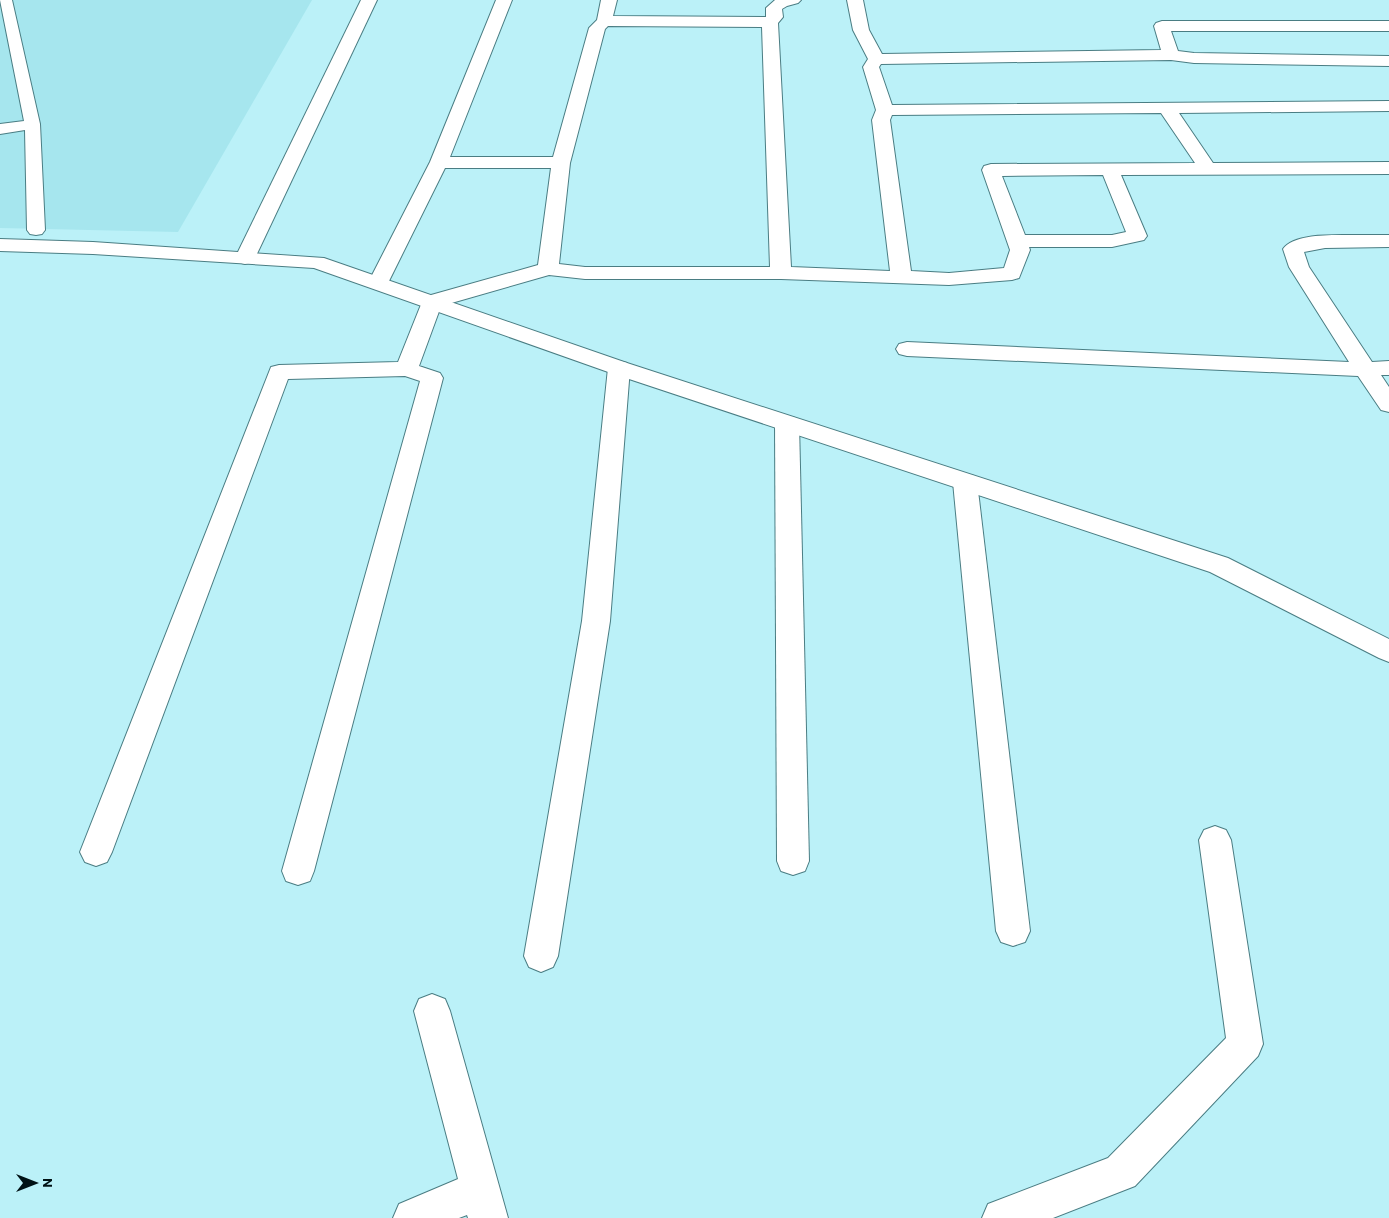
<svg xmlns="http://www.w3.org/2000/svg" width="1389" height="1218" viewBox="0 0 1389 1218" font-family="Barlow,sans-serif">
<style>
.built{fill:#a6e6ee}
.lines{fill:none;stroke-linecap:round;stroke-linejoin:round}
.lane-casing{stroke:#4a7d83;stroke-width:2}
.street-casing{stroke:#4a7d83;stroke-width:2}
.secondary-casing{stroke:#4a7d83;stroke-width:2}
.lane{fill:#fff;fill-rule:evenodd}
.street{fill:#fff;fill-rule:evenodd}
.secondary{fill:#fff;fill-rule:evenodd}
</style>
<rect width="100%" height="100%" fill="#bbf1f8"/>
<path class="built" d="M0 0H312L178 232 0 228Z"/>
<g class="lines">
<defs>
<path id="lane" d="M0 0H12L40 124 45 230 42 234 36 235 30 234 27 230 25 130 0 134V124L24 121Z"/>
<g id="street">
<path d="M361 0H377L255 258 252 262 245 264 238 262 235 258Z"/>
<path d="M496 0H512L450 157H553L589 28 597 20 601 0H617L613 16 766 17V8L775 0H801L798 3 787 6 782 9 783 17 778 23 791 267 890 271 872 120 876 110 863 67 868 59 853 30 847 0H863L869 30 882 54 1161 50 1154 26 1156 23 1162 21H1389V31H1171L1178 51 1194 53 1389 56V66L1194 63 1171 60 881 64 879 67 892 105 1389 101V111L1179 113 1213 163 1389 162V174L1121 175 1147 236 1144 240 1112 247H1029L1030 250 1019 278 1012 280 949 285 781 279H585L549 275 441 306 419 366 440 373 443 378 314 871 310 881 298 885 286 881 282 871 420 381 405 376 288 379 112 852 107 862 96 866 85 862 80 852 271 367 279 365 398 362 424 297 538 265 551 168H445L388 283 385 287 378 289 371 287 368 283 430 162ZM608 26 762 27 770 267H585L559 264 570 163 605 29ZM1161 113 1195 163 991 164 984 166 982 170 1010 250 1004 268 949 273 911 271 890 120 892 115ZM1103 175 1126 232 1112 235H1025L1002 176Z"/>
<path d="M1353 235H1389V247L1325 248 1304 252 1309 267 1372 362 1389 361V375H1381L1389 387V412L1381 410 1358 376 907 356 899 354 896 349 899 344 907 342 1349 362 1289 267 1283 249C1294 233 1335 235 1353 235Z"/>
<path d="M619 361 627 363 630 368 610 621 558 956 553 967 541 972 529 967 524 956 582 621 608 368 611 363Z"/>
<path d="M787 416 795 418 799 423 809 861 805 871 793 875 781 871 777 861 775 423 779 418Z"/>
<path d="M965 474 974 476 977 482 1030 931 1025 942 1013 946 1001 942 996 931 953 482 956 476Z"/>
<path d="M1215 826 1226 830 1231 840 1263 1044 1258 1056 1135 1186 1053 1218H982L988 1204 1108 1158 1226 1038 1199 840 1204 830Z"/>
<path d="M432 994 445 999 450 1011 508 1218H468L467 1215 459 1218H393L399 1204 458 1179 414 1011 419 999Z"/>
</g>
<path id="secondary" d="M0 239 93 242 324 258 627 363 1228 558 1389 639V662L1379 658 1210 572 611 373 314 268 93 254 0 251Z"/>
</defs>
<use href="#lane" class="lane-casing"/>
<use href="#street" class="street-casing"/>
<use href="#secondary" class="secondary-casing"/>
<use href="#lane" class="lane"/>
<use href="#street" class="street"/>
<use href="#secondary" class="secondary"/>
</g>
<g transform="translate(35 1183) rotate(90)" stroke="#bbf1f8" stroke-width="4" paint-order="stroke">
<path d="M0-4L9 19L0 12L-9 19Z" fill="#001215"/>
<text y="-8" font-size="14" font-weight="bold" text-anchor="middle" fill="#001215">N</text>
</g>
</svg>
